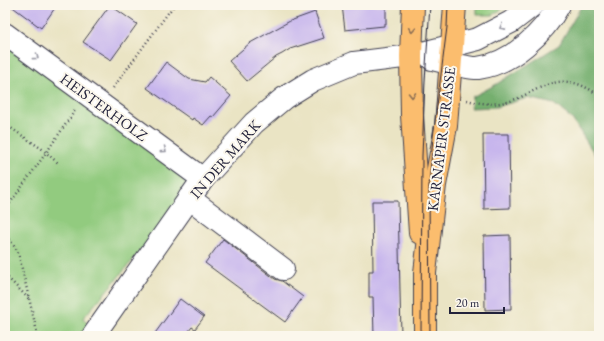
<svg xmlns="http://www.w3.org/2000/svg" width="604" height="341" viewBox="0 0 604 341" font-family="'EB Garamond',serif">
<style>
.green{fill:#92cb7f;stroke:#5a765d}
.forest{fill:#75af6e;stroke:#4c6854}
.building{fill:#c7b6ed}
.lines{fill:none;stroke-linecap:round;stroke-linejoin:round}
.minor-casing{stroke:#403f50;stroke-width:24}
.major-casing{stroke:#403f50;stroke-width:24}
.path{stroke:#403f50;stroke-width:2.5;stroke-dasharray:1 3;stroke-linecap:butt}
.minor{stroke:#fff;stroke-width:22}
.major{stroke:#fbbd6e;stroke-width:22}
.tram{stroke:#22223b;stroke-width:1}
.oneway{stroke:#9c9ca7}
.oneway2{stroke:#8e7054}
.labels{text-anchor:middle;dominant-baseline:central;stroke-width:4;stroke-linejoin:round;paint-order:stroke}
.street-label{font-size:15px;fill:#22223b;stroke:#fbf7ec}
</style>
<rect width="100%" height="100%" fill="#fbf7ec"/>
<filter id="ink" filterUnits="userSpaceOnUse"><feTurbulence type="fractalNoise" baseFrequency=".025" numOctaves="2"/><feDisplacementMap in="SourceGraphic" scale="8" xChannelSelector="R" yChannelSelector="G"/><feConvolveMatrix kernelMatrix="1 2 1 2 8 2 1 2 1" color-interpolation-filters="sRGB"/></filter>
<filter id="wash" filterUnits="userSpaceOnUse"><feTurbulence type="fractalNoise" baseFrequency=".012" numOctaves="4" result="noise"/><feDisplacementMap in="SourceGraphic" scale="16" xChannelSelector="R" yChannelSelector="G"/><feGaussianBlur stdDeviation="0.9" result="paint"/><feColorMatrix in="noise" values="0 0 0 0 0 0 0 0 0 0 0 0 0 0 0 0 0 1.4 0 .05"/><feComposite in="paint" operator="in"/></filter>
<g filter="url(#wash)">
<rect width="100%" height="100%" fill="#eae4c4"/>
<g class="green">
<path d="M477 5H508L493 15H477Z"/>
<path d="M5 34 203 179 83 318 97 336H5Z"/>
</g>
<path class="forest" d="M582 5H599V161L572 119 554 104 528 98 496 107 471 108 472 97 495 85 559 45Z"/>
<g id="blocks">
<g class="building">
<path d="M10 5H57L41 28Z"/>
<path d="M110 5 137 24 111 60 83 42Z"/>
<path d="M342 5H386V24H384V26L345 30Z"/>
<path d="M315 12 324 38 290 49 282 54 276 57 247 81 229 61 250 43 290 21Z"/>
<path d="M166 62 189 79 205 82 209 77 231 96 213 117 211 116 203 125 193 118 192 120 147 88Z"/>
<path d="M483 134H509L510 208 484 209Z"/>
<path d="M372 201H398L401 336H374L373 297H369V271H373Z"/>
<path d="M510 235 511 309 485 310 484 236Z"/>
<path d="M223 239 275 279 282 281 303 297 285 322 205 263Z"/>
<path d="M180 299 204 317 195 329 192 327 185 336H153Z"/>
</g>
</g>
</g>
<g filter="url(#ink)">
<use href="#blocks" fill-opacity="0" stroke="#403f50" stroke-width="1"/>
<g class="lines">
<defs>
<g id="minor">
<path d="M5 34 203 179"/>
<path d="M432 59C442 61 470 69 478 68 511 64 544 33 559 5"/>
<path d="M189 198 283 269"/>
<path d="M93 336 203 179 254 123 284 98 313 80 354 63 411 56 478 39 511 22 533 5"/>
</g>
<g id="major">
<path d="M413 5 411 56 412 115 420 233"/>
<path d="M425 336V273L435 185 446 126 455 5"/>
</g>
</defs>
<use href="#minor" class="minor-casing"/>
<use href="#major" class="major-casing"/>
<g class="path">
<path d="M113 88 174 5"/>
<path d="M467 100C480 104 496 105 510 101 528 96 548 79 568 82 580 83 589 89 599 95"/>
<path d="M5 124 42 149 58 163"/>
<path d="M5 210 46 153 76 109"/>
<path d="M5 232 18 252 38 336"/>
<path d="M5 275 29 299"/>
<path d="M5 334 10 336"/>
</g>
<use href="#minor" class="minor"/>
<use href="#major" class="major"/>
<g class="tram">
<path d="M421 336 422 156 425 81 430 5"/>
<path d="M430 336 429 186 433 137 447 27 448 5"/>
</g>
</g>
<defs><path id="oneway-chevron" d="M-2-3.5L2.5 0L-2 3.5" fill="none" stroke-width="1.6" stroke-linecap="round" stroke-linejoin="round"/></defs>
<g class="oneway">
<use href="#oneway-chevron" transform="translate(502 27) rotate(151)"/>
<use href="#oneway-chevron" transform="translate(36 57) rotate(36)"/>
<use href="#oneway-chevron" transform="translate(164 150) rotate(36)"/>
</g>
<g class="oneway2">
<use href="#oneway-chevron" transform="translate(412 30) rotate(93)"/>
<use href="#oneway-chevron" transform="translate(412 95) rotate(89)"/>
</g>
</g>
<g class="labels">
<g class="street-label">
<text transform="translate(104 107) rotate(36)">HEISTERHOLZ</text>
<text transform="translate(441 139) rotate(-83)">KARNAPER STRASSE</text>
<text transform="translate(225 159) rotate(-49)">IN DER MARK</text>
</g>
</g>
<rect width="604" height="341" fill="none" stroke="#fbf7ec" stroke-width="20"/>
<path d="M450 307v6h54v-6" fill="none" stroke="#22223b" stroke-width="2"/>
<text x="456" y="307" font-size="12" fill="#22223b" stroke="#fbf7ec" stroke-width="3" paint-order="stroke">20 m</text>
</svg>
